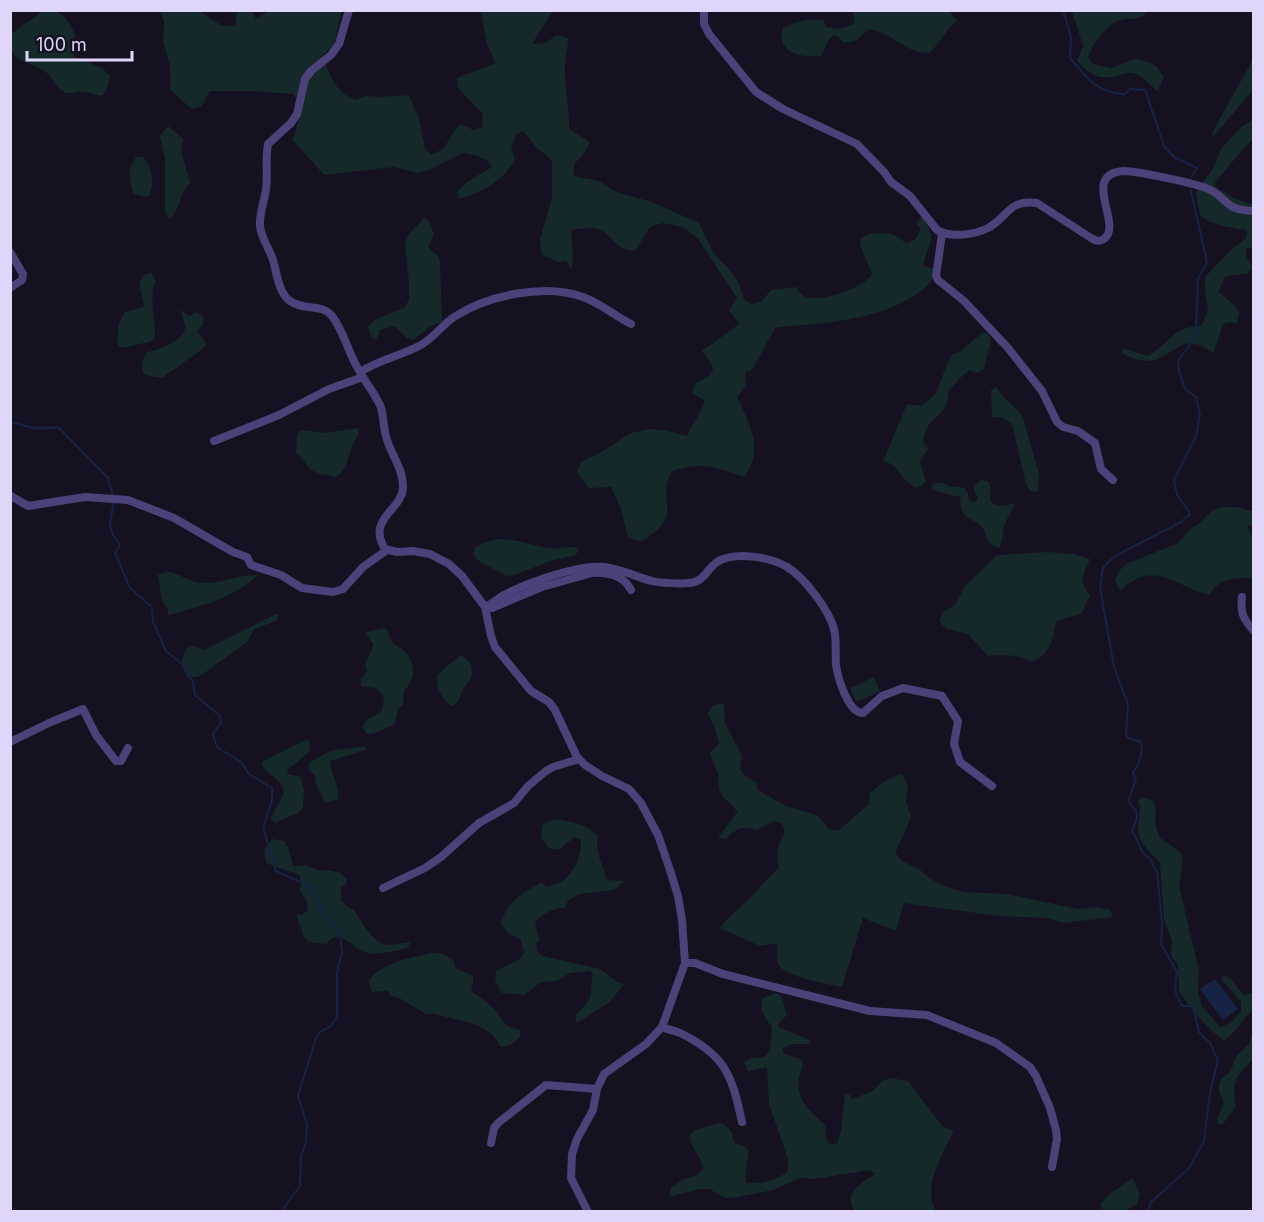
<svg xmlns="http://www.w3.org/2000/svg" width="1264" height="1222" viewBox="0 0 1264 1222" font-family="Inter,sans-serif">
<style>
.green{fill:#15282a}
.water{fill:#162345}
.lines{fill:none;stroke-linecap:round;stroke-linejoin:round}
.stream{stroke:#162345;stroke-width:2}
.minor{stroke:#4b427a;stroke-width:8}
</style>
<rect width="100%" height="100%" fill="#151121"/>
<g class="green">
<path d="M41 11C45 11 52 10 56 11 65 16 75 28 75 38 76 45 73 50 74 57L102 68 110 76C104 109 99 90 78 92 72 93 67 95 61 90 55 85 52 77 46 72 37 65 20 63 13 54 9 48 10 39 11 32L14 33C24 21 32 23 41 11Z"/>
<path d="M160 11H199L222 26H235L237 11H252L256 19 269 11H342L334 45 323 55C329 74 335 93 356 100L364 96 381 97 409 95 419 119 425 148 431 155 443 149 459 124 474 130 483 127 482 113 458 88 457 78 496 63 487 45 481 11H553L532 44 545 43 557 35 568 38C568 50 564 61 565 72 565 91 570 110 569 129L590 142 583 155 574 164V176L599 181 616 192 652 202 699 223 713 252 728 268 738 281 744 299 751 304 761 302 771 290 796 287C798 289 799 293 802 295 815 305 865 288 872 274 868 261 860 253 860 239 869 232 883 231 894 235 898 236 902 241 906 243 915 241 919 237 920 228L916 223 922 216C939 243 928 240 923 266L935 269C934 281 927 287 917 294 888 314 851 320 816 324 802 326 788 325 775 328L753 369 745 373 746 385 737 397C746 415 758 438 753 458 752 465 748 471 745 477 714 468 706 461 672 471 654 503 688 514 640 542L628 537 621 509 611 487 589 488 577 473 581 462 603 451 631 433 649 429 664 430 687 436C692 423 701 414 705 401L692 393 696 383 708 376 713 370 711 364 702 351 739 324 729 310 737 298 698 239 683 227 663 223 650 227 635 251C615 250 615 237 600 230 591 226 579 229 571 230L573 261 571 269 566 261 558 262 542 255 540 240 552 198V160L537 148 523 131 516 135 511 146 515 160C503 182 482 192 459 199L457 192 467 182 492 167 487 160 475 155 463 153 429 170 418 173 394 167 324 175 293 140 302 105 293 94 251 91H210L201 106 192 109 170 90V66L163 41 164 22Z"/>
<path d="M852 11H949L957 21C944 31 940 44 929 53 905 53 892 33 870 29 858 35 860 44 843 42L838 37 834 35 829 39 821 56C802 58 775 53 783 28 795 21 809 18 823 20L826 27 840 29 855 23Z"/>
<path d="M1072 11H1148C1136 23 1132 16 1118 21 1105 26 1092 45 1088 58L1093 64 1112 68 1134 59 1140 60 1148 62 1157 67 1164 77 1158 91C1150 86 1141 73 1131 73 1127 72 1121 75 1117 76 1099 81 1088 74 1077 60L1083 46Z"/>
<path d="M1253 59V90L1213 137 1212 133Z"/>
<path d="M1253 119V139C1239 152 1228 168 1215 182L1216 187 1234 198 1253 205V247L1246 249V256L1252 267 1248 274 1225 276 1219 292 1235 306 1239 314 1236 324 1230 322 1223 324 1214 352H1211L1200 345 1186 343C1159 357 1155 369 1123 354L1121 348 1148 356C1161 349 1170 335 1184 329 1190 326 1197 327 1203 324L1208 310 1205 291V277L1233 248 1246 238 1247 230C1231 228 1213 226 1200 215L1196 192 1212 170 1221 149 1240 128Z"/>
<path d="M168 126 183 139 181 150 190 183C179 193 181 210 169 219L165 212V158L160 136Z"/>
<path d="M136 157H143C152 167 156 185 148 197L133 194 129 170Z"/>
<path d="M425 217 429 221 434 234 428 247 438 256 440 261 442 322 429 327 413 340 407 338 395 326 380 330 376 340 372 339 368 326 377 319 405 307 409 299V284L405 243 408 235Z"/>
<path d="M152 273 156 282C148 294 156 322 155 338L149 342 121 348 117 343 119 323 125 312 144 307 139 283 144 275Z"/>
<path d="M181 309 184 313 190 316 195 312 204 317 203 325 197 331 206 343 205 347 162 378 149 376 143 373 142 362 147 352C159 350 181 342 185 329 186 323 181 316 181 309Z"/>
<path d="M983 332 988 334 991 340 984 369 978 373 970 370C961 375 956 384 948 391 948 396 948 401 946 405 936 423 928 416 923 442L928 449 920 462 926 482 917 488C900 481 901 465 883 461L907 404 922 406 936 393 948 362 953 354 961 351Z"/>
<path d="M997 387C1003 400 1016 406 1023 417L1039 475 1038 492 1030 491 1026 484 1012 424 1001 417H992L991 390Z"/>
<path d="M359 428C359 436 355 439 352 447 347 459 348 469 336 477 328 474 317 475 310 469 305 464 303 458 296 453L297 435 300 431H311L323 433Z"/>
<path d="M981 480 988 481 991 487 990 500C996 509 1005 504 1014 504 1013 511 1008 516 1005 523 1002 531 1004 540 999 548 984 543 989 536 981 526 976 520 965 519 962 511 960 507 961 501 960 497L938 492 931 488 933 484 942 482 948 486 964 488 968 493 969 501 976 502 978 498 974 491V486Z"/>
<path d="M1222 507H1236L1253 511V524L1247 526 1253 540V578C1235 579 1219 576 1210 595 1174 587 1155 557 1120 591L1115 581 1119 571 1126 564 1178 543 1190 529 1197 525 1213 510Z"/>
<path d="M499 539C517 539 533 546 551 548 561 550 568 544 579 549L576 555 550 561 515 575 507 576 480 562 473 554 475 548 482 543Z"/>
<path d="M1048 552 1074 554 1090 559C1082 578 1079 578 1090 596L1081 614 1056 621C1053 639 1050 656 1031 662 1019 654 1001 655 988 656L968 634 947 629 939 622 943 612 955 605 965 586 997 555Z"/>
<path d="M167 571C179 574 190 582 202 583 221 584 239 574 258 575 234 598 200 607 168 615V609L162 601 158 575Z"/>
<path d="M276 614H279L276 621 254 629 247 642 203 674 197 677H187C180 664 180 662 187 648L194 646 204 650Z"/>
<path d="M385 628 389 632 391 641C395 645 399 647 403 650 415 660 417 681 404 690L403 704 398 709 395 724C385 728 378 734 367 734L362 727 368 719 382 711 384 697 376 688 361 686V678L367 672 365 663 372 649 373 643 369 639 366 632Z"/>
<path d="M461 655 470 662C476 682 467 679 461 694 459 700 459 701 453 706 442 701 436 688 437 677 440 671 456 659 461 655Z"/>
<path d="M874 677 880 692 856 702 850 688Z"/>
<path d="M719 703 724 705 725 723 742 756 740 768 744 775 756 782 758 790 768 796 786 806 817 815 829 829 838 831 869 804 870 793 885 781 902 773 908 785 906 800 911 818 895 853 902 861 919 869 929 878 946 887 964 892 1006 894 1078 909 1097 907 1110 910 1113 917 1063 923 1047 918 998 916 904 903 896 931 863 918 842 987C827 984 790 978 779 966 776 963 778 949 777 943L760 946 720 928 728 918 747 901 779 867C775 852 778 845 785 832L782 823 774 821 756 830C743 825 735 829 726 839L718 838 738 811 723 797 719 789 718 773 709 753 719 744 715 727 707 714 712 706Z"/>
<path d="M307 739 310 744 309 752 287 770 288 774 301 777 304 791 303 808 298 813 275 823 271 819C273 809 279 805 282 797 289 779 267 779 261 762Z"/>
<path d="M365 746 366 750 330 761C330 774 339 781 338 799L325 803 316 783 315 775 308 770 310 762 330 751Z"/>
<path d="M1143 797 1153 801 1156 810 1155 824 1160 838 1180 852 1183 858 1179 886 1199 970 1198 993 1202 1006 1220 1027 1230 1023 1241 1012V1002L1222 980V975L1231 979 1243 995 1253 993V1010C1242 1019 1237 1032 1224 1040L1212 1031 1192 1010 1179 992 1178 965 1171 955 1172 941 1164 919 1160 863C1152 852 1138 845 1138 828 1138 818 1142 810 1138 800Z"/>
<path d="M555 819C574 823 585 822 598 837 594 853 604 865 607 880L625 881 613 890 579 894 568 901 565 908C553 908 544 913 535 921L539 940 536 943 537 951 542 956 600 969 616 981 624 984 610 1002 577 1023 575 1017C578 1011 585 1007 588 1001 593 993 590 983 593 975L590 971 570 973 557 981 541 982 524 995 502 993 495 980 496 971 520 959 524 952 521 940 508 933 501 923C507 901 524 892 542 882L546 887C569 884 581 863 581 840L574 837 559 850 548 848 541 837 542 825Z"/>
<path d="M272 839 284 841 288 847 293 866 306 865 317 870 332 871 340 873 347 879 346 885 341 887V900L349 908 354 909C358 918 372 939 381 943 389 947 401 943 410 942L408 948C395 950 377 957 364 952 351 946 349 938 334 937L326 944 309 942 304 937 296 915 304 914 308 909 307 902 299 889 301 887 300 876C289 869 275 869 266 862L264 850Z"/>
<path d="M433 953 443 954 453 960 456 968 473 976V984L471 991C477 996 485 1000 491 1006 504 1018 500 1027 521 1030L520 1037 511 1045 501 1047 493 1035 478 1025 435 1014H426L399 998 391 996 387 991 372 992 370 988 369 980C385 961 410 958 433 953Z"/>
<path d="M776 993 782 997 787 1015 778 1024 779 1027 810 1040V1044H793L783 1048V1053L802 1060C804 1068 800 1072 799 1079 796 1101 811 1112 825 1125L826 1139 831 1144 837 1143 841 1130 845 1094 850 1095 852 1099 873 1091 882 1081 890 1078 908 1081 943 1127 954 1130C944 1153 921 1187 936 1211H856C840 1195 863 1182 875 1174L871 1170 813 1179 800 1178 773 1190 738 1197 726 1198 709 1189H700L669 1197 671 1188 684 1179 696 1176 703 1169C702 1156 689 1147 690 1134 700 1127 711 1125 722 1123L731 1131 735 1144 742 1145 749 1150 745 1177 747 1183C761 1184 778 1180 788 1171V1159L769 1104 767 1067 748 1071 744 1062 751 1058 765 1057 770 1050 772 1027C764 1017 759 1011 763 998Z"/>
<path d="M1253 1030V1059C1236 1077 1231 1081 1236 1106L1222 1125 1217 1124V1118L1224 1104 1218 1088 1221 1079 1230 1072 1237 1055 1249 1044Z"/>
<path d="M1133 1178 1140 1194 1137 1204 1124 1211H1104L1100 1204 1111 1193Z"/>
</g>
<path class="water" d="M1215 979 1238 1009 1223 1020 1200 989Z"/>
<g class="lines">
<g class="stream">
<path d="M1063 10 1071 37 1070 58C1087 78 1097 93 1125 94L1130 89 1145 90 1164 146 1174 157 1197 168 1191 177"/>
<path d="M10 421C27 428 40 430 58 427L108 478 114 499 110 525 113 535 120 545 115 553 130 588 152 607 153 622 166 651 182 664 193 682 195 695 220 716 221 723 213 734 217 747 241 762 249 774 272 788V801L263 827 276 871 307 885 316 894 322 913 340 936 342 952 337 972V1017L331 1026 320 1032 315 1041 298 1096 307 1124 306 1142 301 1156 300 1186 284 1207 283 1212"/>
<path d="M1148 1212 1151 1202 1189 1168 1204 1141 1210 1093 1218 1060 1210 1043 1199 1032 1194 1010 1191 1006H1182C1174 993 1174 987 1177 972L1161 944 1162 922 1157 872 1150 859 1143 853 1132 830 1137 818 1136 810 1130 805 1129 799 1136 778 1133 773C1140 762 1143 755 1141 742L1128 738 1126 735 1128 704 1114 667 1100 587 1103 568 1115 556 1181 522 1190 514 1177 494 1174 480 1196 436 1200 414 1196 397 1185 389 1178 367 1179 359 1193 341 1196 331 1198 279 1207 262 1190 187"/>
</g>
<g class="minor">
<path d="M349 10 339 44 331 55 311 71 305 79 297 114 291 123 268 144C265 159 268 175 266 190 264 202 259 214 260 226 261 238 269 248 273 260 277 273 278 292 290 301 303 311 322 303 332 316 342 329 347 347 354 361 361 377 373 390 380 405 384 415 383 426 386 436 390 454 404 469 403 488 402 510 366 519 385 549L397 552 413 551 430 554 449 564 462 576 485 607 491 636 495 647 531 691 549 702 555 710 577 757 585 765 602 776 629 789 641 803 658 835 670 870 678 896 682 920 685 963 662 1027 646 1044 604 1074 597 1089 593 1110 577 1139 572 1154 571 1178 588 1212"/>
<path d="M704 10V24L709 34 756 92 783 109 857 144 884 172 891 182 910 196 937 230C950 238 974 235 988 228 1009 216 1009 199 1037 203L1091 238C1096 241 1099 242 1104 239 1124 225 1079 174 1124 171 1137 171 1193 183 1206 188 1228 196 1221 210 1254 211"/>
<path d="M942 234 936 276 938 280 964 301 1008 348 1042 391 1057 422 1063 427 1078 431 1095 443 1101 469 1113 480"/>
<path d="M10 252 23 274 22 280 10 288"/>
<path d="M360 372C378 360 400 356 419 346 433 339 441 326 454 317 488 295 545 283 583 297 600 303 615 316 631 324"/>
<path d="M214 441 279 415 329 389 363 377"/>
<path d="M11 496 28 506 85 497 128 500 174 518 233 552 247 557 251 565 281 575 302 588 333 592 343 589 363 567 387 550"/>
<path d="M1242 597C1240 612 1243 619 1254 631"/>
<path d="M485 607C492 604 497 599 504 595 527 583 579 564 604 567 622 569 636 577 652 581 659 583 681 584 689 583 703 583 707 569 717 562 735 551 770 557 787 567 804 577 829 610 834 629 837 641 835 653 836 665 838 678 848 713 863 713L882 696 903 688 942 696 958 721 954 744 960 762 992 786"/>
<path d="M492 608 542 587 592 573C607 572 623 575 631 590"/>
<path d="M10 742 51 722 83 709 96 735 116 761H121L128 748"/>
<path d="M383 888 425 868 441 857 479 823 514 803 528 786 546 771 553 767 579 759"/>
<path d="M685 963H695L723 974 870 1011 927 1015 996 1043 1030 1067 1036 1076 1050 1108 1056 1130 1057 1139 1052 1167"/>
<path d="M662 1027C668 1030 674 1030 680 1033 726 1055 732 1076 742 1122"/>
<path d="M491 1143 494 1128 498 1123 546 1085 597 1089"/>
</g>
</g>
<rect width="1264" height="1222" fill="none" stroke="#dfd6f9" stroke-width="24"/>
<path d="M27 51v9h105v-9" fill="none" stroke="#dfd6f9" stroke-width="3"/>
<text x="36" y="51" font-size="18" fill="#dfd6f9" stroke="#151121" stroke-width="4.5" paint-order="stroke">100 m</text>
</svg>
